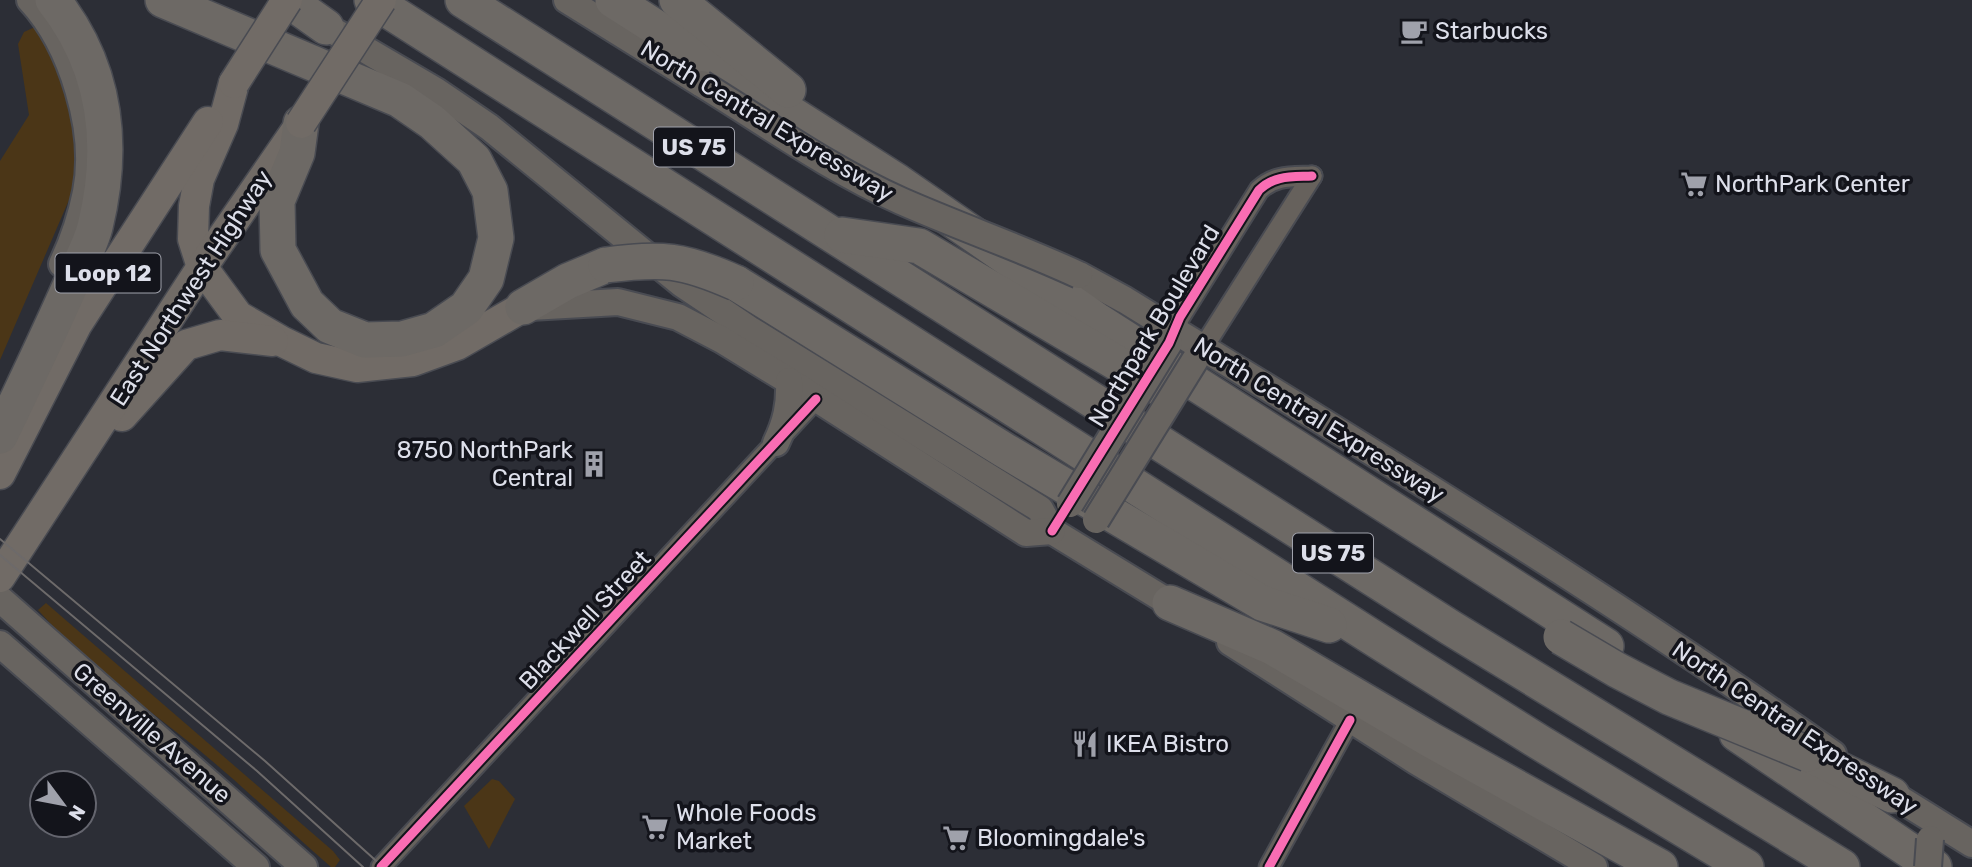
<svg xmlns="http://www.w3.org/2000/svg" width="1972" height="867" viewBox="0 0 1972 867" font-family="Rubik,sans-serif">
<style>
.green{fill:#4b3617}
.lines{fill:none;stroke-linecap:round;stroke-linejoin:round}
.street-casing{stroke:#494b52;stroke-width:23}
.secondary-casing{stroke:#494b52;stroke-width:30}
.primary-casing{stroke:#494b52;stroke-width:33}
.highway-casing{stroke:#494b52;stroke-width:38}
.street{stroke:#66615c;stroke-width:19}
.secondary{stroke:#686460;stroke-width:26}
.primary{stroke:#716b66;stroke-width:30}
.highway{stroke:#6d6965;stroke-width:35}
.tram{stroke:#6d6a6a;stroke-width:2}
.secondary-bridge-casing{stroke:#494b52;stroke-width:30;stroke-linecap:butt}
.primary-bridge-casing{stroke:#494b52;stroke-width:33;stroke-linecap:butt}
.highway-bridge-casing{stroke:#494b52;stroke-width:38;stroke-linecap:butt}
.secondary-bridge{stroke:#686460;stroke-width:26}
.primary-bridge{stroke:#716b66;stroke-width:30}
.highway-bridge{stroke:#6d6965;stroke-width:35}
.cycleway-casing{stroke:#13141b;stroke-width:13}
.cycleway{stroke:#f96db3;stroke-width:9}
.labels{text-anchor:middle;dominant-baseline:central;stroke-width:7;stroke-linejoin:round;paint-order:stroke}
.shield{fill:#13141b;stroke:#a0a2ac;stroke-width:2}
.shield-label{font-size:23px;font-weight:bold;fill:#dddfea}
.poi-label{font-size:24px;fill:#dddfea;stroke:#13141b;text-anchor:start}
.street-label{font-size:24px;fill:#dddfea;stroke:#13141b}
</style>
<rect width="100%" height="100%" fill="#2c2e36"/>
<g class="green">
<path d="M35 27 46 38 71 94 78 165 72 193 0 360V161L29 115 18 44 24 32Z"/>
<path d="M46 603 333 851 340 860 335 867H331C287 829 244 787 199 750 144 706 85 663 38 610Z"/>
<path d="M492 779 499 781 515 799 489 849 464 806Z"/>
</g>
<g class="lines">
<defs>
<g id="street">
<path d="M1174 330 1180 317 1259 190C1275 175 1291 177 1312 176"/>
<path d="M1203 348 1312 176"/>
<path d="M381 867 816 399"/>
<path d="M1269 867 1350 720"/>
</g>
<g id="secondary">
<path d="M30 0C72 45 98 131 86 192 81 217 73 241 62 264"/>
<path d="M567 0 702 84"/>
<path d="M337 33 436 91 489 127 682 284 749 329 1040 509 1052 531 1186 613"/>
<path d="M1079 275 1125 300C1364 447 1604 592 1833 754"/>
<path d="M530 307 618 302 678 317 722 340 789 381 1026 533 1052 531"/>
<path d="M776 443C786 422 790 405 789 381"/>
<path d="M0 599 304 867"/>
<path d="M1230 642 1416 761 1594 867"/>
<path d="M0 644 256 867"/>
<path d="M1879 786 1972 844"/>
</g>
<g id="primary">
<path d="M234 83 223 124 199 179 194 206 193 239 202 267 238 316 281 341 316 358 357 367 413 361 457 345 523 307"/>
<path d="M122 416 186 345 220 335 273 341"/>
<path d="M0 474 77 324 208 122"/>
<path d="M0 577 202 267 298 128"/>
</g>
<g id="highway">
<path d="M163 0 400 100 432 122 474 160 490 191 496 238 486 279 466 308 434 330 402 339 365 340 330 326 307 304 278 250 277 201 297 153 301 123"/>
<path d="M288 0 326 27"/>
<path d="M372 0 1378 641 1539 742 1746 867"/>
<path d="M463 0 1451 628 1842 867"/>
<path d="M613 0 898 182 1098 321 1606 646"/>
<path d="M677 0 788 90"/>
<path d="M842 235 919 246 1166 392"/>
<path d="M736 283 1004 450 1262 603 1329 625"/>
<path d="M523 307 568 281 606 265"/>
<path d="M0 436C24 386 48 336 70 286 78 267 90 247 95 227 115 145 106 67 53 0"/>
<path d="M1170 603 1272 647 1429 739 1660 867"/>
<path d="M1737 734 1934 867"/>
<path d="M1808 754 1892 795"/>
</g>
</defs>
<use href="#street" class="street-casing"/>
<use href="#secondary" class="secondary-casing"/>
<use href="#primary" class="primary-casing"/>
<use href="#highway" class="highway-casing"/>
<use href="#street" class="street"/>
<use href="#secondary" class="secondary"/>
<use href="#primary" class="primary"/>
<use href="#highway" class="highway"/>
<g class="tram">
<path d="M0 539 265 761 383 867"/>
<path d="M0 555 257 771 363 867"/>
</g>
<defs>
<g id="secondary-bridge">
<path d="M702 84C767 124 831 170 901 201 960 227 1021 248 1079 275"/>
<path d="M1070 504 1169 343"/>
<path d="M1096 520 1195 360"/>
<path d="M1928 867 1930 839"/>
</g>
<g id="primary-bridge">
<path d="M234 83 287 0"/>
<path d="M301 123 381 0"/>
</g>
<g id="highway-bridge">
<path d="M606 265C663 258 682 259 736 283"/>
<path d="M1561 637 1617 670 1669 697 1808 754"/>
</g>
</defs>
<use href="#secondary-bridge" class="secondary-bridge-casing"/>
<use href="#primary-bridge" class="primary-bridge-casing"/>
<use href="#highway-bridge" class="highway-bridge-casing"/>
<use href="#secondary-bridge" class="secondary-bridge"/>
<use href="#primary-bridge" class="primary-bridge"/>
<use href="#highway-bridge" class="highway-bridge"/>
<defs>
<g id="cycleway">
<path d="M1052 531 1169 343 1180 317 1259 190C1275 175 1291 177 1312 176"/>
<path d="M381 867 816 399"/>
<path d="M1269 867 1350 720"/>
</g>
</defs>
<use href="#cycleway" class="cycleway-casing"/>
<use href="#cycleway" class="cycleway"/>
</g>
<defs>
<symbol id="cafe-bare" viewBox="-9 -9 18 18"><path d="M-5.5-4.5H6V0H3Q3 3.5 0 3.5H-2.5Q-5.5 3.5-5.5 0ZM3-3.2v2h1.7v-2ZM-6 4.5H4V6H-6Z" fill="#9fa1ab" stroke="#13141b" stroke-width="2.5" paint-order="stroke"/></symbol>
<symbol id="supermarket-bare" viewBox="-9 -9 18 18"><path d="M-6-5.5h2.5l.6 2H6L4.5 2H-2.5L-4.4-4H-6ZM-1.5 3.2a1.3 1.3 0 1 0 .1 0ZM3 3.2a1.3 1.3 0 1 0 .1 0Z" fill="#9fa1ab" stroke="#13141b" stroke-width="2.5" paint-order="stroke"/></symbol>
<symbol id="building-bare" viewBox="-9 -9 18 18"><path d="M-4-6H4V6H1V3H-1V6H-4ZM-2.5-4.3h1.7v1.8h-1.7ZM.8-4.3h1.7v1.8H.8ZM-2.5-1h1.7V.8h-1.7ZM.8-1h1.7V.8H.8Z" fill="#9fa1ab" stroke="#13141b" stroke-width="2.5" paint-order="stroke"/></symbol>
<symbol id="restaurant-bare" viewBox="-9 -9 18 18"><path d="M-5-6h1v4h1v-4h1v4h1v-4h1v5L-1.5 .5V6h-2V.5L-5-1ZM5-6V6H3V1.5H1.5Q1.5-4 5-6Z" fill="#9fa1ab" stroke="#13141b" stroke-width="2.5" paint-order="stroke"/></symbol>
</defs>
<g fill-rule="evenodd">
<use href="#cafe-bare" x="1395" y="12" width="38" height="38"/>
<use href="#supermarket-bare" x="1675" y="165" width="38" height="38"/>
<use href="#building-bare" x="575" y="445" width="38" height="38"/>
<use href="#restaurant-bare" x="1066" y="725" width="38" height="38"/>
<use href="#supermarket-bare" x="636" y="808" width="38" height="38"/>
<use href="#supermarket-bare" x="937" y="819" width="38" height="38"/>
</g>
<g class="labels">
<g class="shield">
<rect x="654" y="127.5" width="80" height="39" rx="5"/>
<rect x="55.5" y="253.5" width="105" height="39" rx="5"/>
<rect x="1293" y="533.5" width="80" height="39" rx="5"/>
</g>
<g class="shield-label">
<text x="694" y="147">US 75</text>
<text x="108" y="273">Loop 12</text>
<text x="1333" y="553">US 75</text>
</g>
<g class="poi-label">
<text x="1435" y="31">Starbucks</text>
<text x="1715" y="184">NorthPark Center</text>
<text x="573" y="450" text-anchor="end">8750 NorthPark<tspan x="573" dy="28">Central</tspan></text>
<text x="1106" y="744">IKEA Bistro</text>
<text x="676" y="813">Whole Foods<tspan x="676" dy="28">Market</tspan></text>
<text x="977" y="838">Bloomingdale's</text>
</g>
<g class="street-label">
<text transform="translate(767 121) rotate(31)">North Central Expressway</text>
<text transform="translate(191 288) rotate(-57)">East Northwest Highway</text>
<text transform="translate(1154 326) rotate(-59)">Northpark Boulevard</text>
<text transform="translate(1319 420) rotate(32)">North Central Expressway</text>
<text transform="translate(585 620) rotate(-47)">Blackwell Street</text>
<text transform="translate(1795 728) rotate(34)">North Central Expressway</text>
<text transform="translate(152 733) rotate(41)">Greenville Avenue</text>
</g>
</g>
<g transform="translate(63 804) rotate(122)"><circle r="33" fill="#13141b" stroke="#64656e" stroke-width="2"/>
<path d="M0-5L12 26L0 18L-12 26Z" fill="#9fa1ab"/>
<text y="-10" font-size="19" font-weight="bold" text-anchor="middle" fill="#dddfea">N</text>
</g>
</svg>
